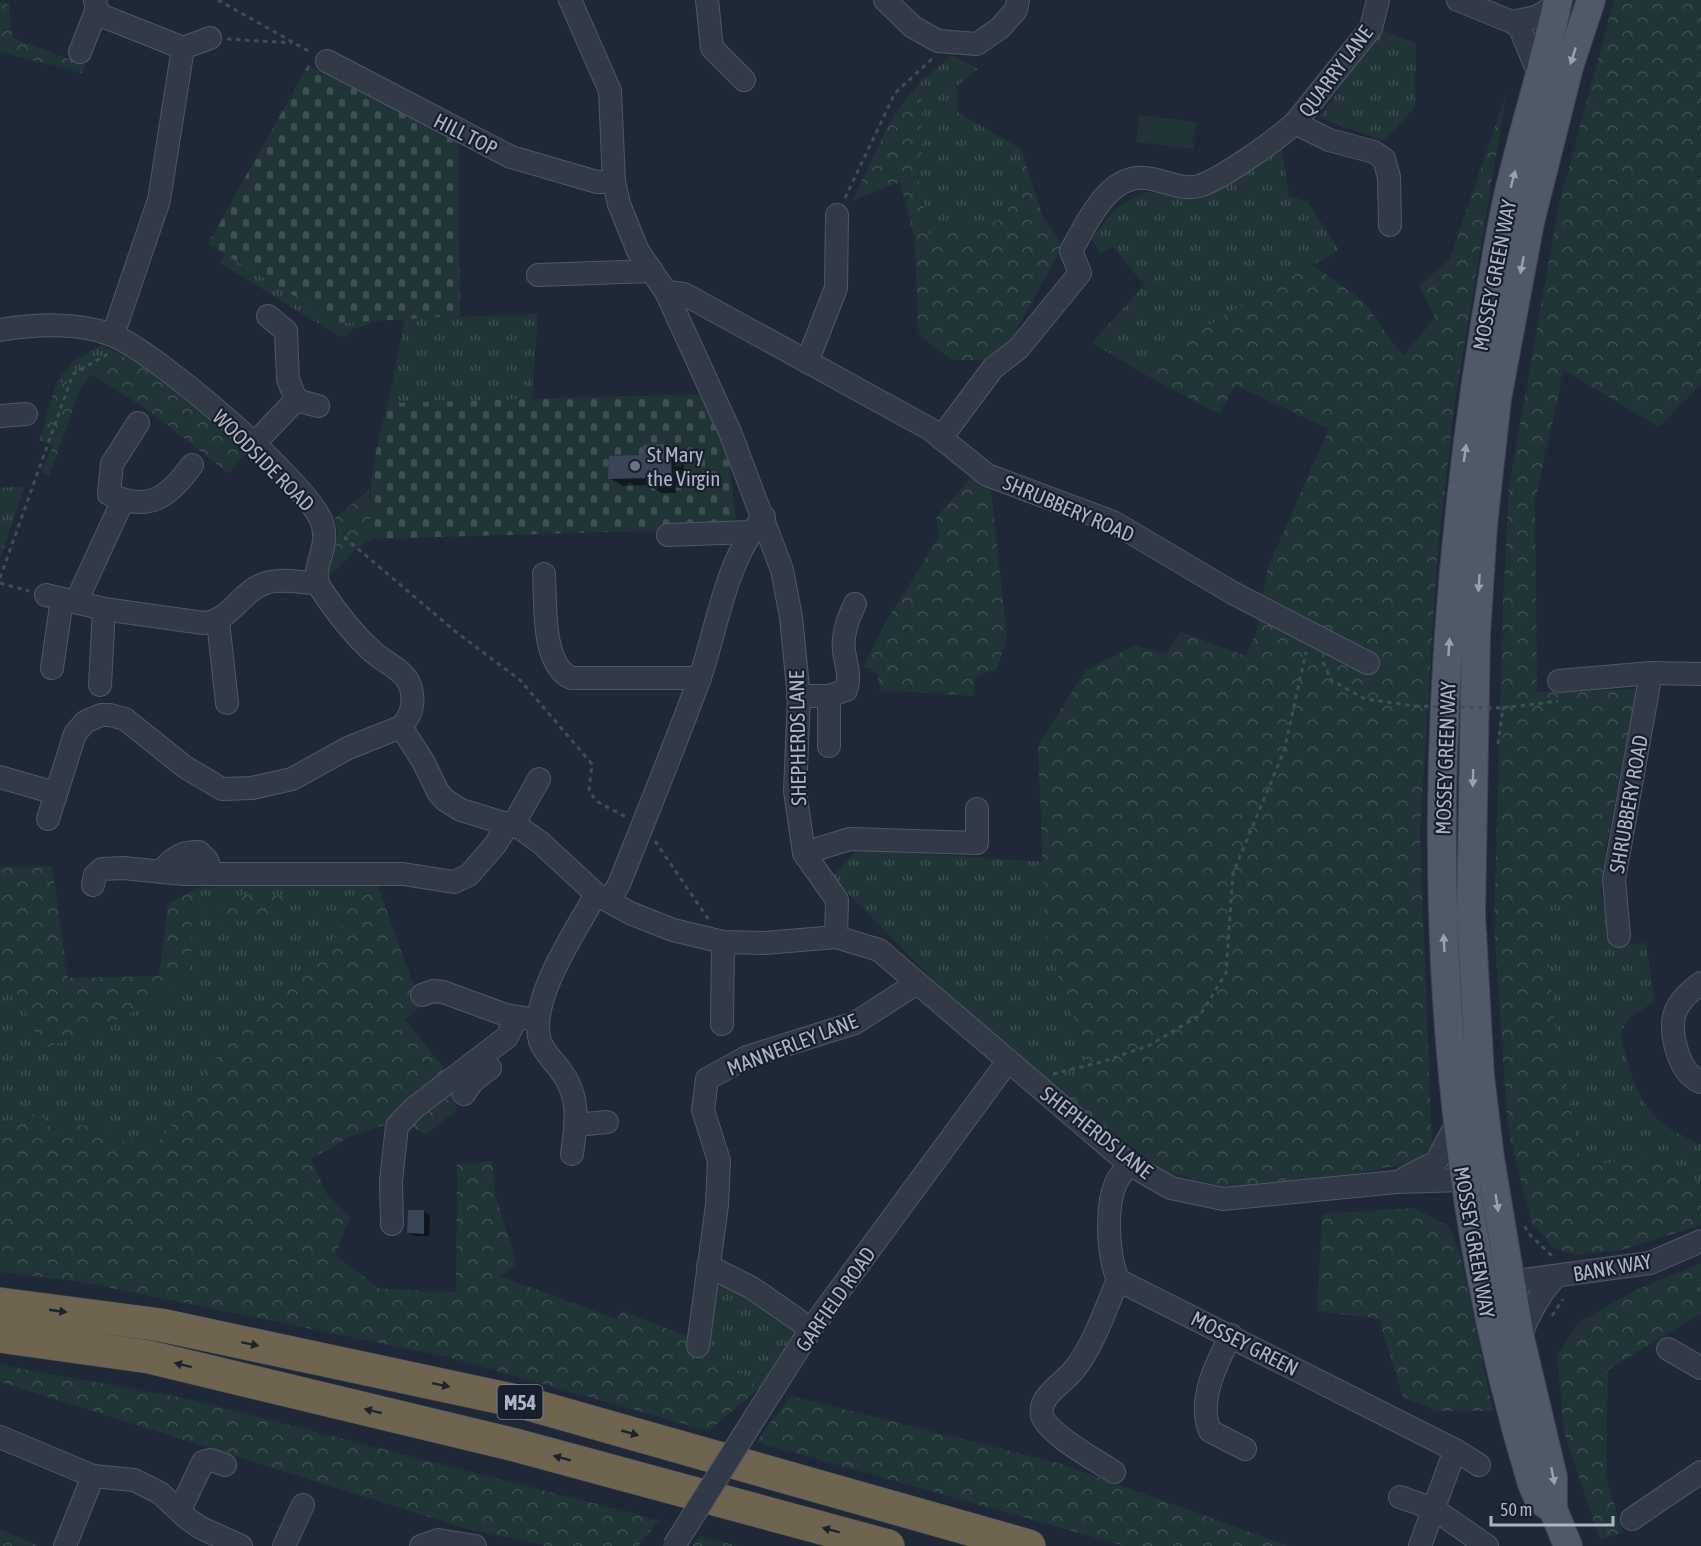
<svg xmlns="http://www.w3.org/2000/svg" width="1701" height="1546" viewBox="0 0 1701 1546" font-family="'Asap Condensed',sans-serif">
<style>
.grass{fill:url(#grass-tufts)}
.forest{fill:url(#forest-crowns)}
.cemetery{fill:url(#cemetery-stones)}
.garden{fill:#213438}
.shadow{fill:#0007}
.building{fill:#3a4658}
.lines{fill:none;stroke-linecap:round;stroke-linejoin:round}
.minor-casing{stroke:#505766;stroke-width:24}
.major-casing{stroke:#3c4351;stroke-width:30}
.highway-casing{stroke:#3d4452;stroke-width:34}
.path{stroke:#3b5053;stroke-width:3;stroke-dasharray:4.5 4.5;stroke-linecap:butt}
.minor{stroke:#323a48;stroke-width:22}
.major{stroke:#505968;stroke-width:28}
.highway{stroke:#6e644f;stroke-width:33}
.minor-bridge-casing{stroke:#505766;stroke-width:24;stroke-linecap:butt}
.path-bridge{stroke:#3b5053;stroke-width:3;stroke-dasharray:4.5 4.5;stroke-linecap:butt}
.minor-bridge{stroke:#323a48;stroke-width:22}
.oneway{fill:#9aa2b2}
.oneway2{fill:#1c222e}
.worship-dot{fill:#6b7280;stroke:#181f2c;stroke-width:2}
.labels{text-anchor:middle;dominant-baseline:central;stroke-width:4.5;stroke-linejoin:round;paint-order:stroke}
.shield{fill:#181f2c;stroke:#808797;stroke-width:1.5}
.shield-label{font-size:20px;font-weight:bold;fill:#acb4c5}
.street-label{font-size:21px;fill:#acb4c5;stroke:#181f2c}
.poi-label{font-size:21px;fill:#acb4c5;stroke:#181f2c;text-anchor:start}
</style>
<defs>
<pattern id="grass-tufts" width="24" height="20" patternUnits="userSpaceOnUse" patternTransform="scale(1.5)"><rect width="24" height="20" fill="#213438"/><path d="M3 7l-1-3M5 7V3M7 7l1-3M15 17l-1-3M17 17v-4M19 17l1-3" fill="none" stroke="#3f4f53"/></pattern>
<pattern id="forest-crowns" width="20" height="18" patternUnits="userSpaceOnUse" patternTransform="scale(1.5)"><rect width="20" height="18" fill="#213438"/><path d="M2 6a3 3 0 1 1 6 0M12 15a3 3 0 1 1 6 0" fill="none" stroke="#3f4f53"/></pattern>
<pattern id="cemetery-stones" width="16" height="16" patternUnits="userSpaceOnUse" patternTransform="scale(1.5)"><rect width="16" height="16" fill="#213438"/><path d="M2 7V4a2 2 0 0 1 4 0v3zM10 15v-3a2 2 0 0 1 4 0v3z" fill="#3f4f53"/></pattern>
</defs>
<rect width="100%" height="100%" fill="#1f2837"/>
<g class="grass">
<path d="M1381 30 1416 43 1415 107 1384 141 1319 118Z"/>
<path d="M952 55 978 69 957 86V112L1021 149 1019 186 1004 219 929 235 918 174 922 160 921 81Z"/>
<path d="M1281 143 1289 196 1308 202 1339 250 1180 342 1146 375 1092 343 1144 285 1113 247 1101 253 1091 239 1115 209 1144 192 1198 194Z"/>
<path d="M225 254 339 323 379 321 353 329 344 337 337 335 220 263Z"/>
<path d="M538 314 532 399 388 403 405 319Z"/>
<path d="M101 345 120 354 97 366 80 390 57 381 72 362Z"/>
<path d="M25 486 0 559V488Z"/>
<path d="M858 849 1044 862 1045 928 1064 998 1088 1049 1069 1099 944 991 832 877Z"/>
<path d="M361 878 338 935 220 1053 191 1092 170 1128 157 1143 124 1142 53 1131 41 1115 30 1114 16 1124 0 1122V979L13 985 44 1049 105 1025 160 1000 190 968 192 909 198 887Z"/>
<path d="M1601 893 1613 946 1646 943 1655 1001 1629 1018 1620 1034C1628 1064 1637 1105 1664 1125 1675 1133 1689 1139 1701 1145V1180L1696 1182 1647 1156 1582 1168 1556 1033 1543 904Z"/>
<path d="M722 1279 800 1331 760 1388 704 1343 714 1281Z"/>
</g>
<g class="forest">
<path d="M1614 0H1701V384L1659 427 1564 370 1535 501 1537 692 1637 689 1605 852 1601 893 1543 905 1556 1033 1582 1168 1647 1156 1696 1182 1701 1180V1225L1622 1250 1576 1255 1554 1248 1531 1222 1508 1130 1494 926 1503 601 1509 486 1559 204Z"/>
<path d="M0 2 9 5 12 38 85 65 82 73 0 52Z"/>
<path d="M921 81 922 160 918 174 929 235 1004 219 1019 186 1021 149 1043 217 1063 246 1006 348 991 360H952L918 334 915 240 900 182 852 201 894 114Z"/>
<path d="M1507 91 1455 400 1437 559 1420 833 1432 1145 1415 1162 1307 1183 1220 1186 1163 1171 1069 1099 1088 1049 1064 998 1045 928 1038 745 1086 670 1135 645 1166 655 1180 632 1246 656 1256 634 1268 567 1329 429 1235 385 1219 414 1146 375 1180 342 1280 282 1314 266 1363 301 1403 356 1435 318 1419 286 1450 259Z"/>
<path d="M120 354C168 381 206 416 245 454L229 474 151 412 91 374 97 366Z"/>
<path d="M57 381 80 390 49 476 41 471 53 446 39 440Z"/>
<path d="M973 475 991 490 1007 637 997 669 975 677 974 696 880 690 877 673 864 666 883 627 940 535 936 518Z"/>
<path d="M369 490 372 539 357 548 328 578 338 535 335 518Z"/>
<path d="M52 866 68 978 159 976 168 904 198 887 192 909 191 968 160 1000 105 1025 43 1049 13 985 0 979V867Z"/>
<path d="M361 878H375L421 1006 405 1020 449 1074 457 1110 426 1135 400 1120 353 1135 311 1159 326 1193 350 1217 335 1255 380 1289 456 1292 457 1164 492 1161 496 1197 517 1265 499 1276 617 1319 622 1311 704 1343 760 1388 708 1431 444 1356 82 1282 0 1272V1122L16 1124 30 1114 41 1115 53 1131 70 1123 114 1131 124 1142 157 1143 170 1128 191 1092 220 1053 338 935Z"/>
<path d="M244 895 298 896 275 917 221 923 210 920 207 911Z"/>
<path d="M1413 1208 1449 1226 1461 1258 1493 1411H1437L1403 1397 1379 1319 1317 1311 1322 1214Z"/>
<path d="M1701 1263V1313L1608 1370 1606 1478 1623 1532 1600 1540 1564 1432 1557 1356 1578 1323 1634 1291Z"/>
<path d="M0 1365 184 1398 659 1520 638 1546H547L464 1528 0 1382Z"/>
<path d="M791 1396 1058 1463 1289 1546H1125L756 1442Z"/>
<path d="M0 1529 39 1546H0Z"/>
<path d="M700 1536 738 1546H692Z"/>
</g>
<g class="cemetery">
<path d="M308 65 458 142 460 316 339 323 208 244Z"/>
<path d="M703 394 728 453 737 528 372 539C367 486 374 454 388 403Z"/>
</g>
<path class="garden" d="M1139 115 1196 122 1193 149 1136 142Z"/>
<g class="shadow">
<path d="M664 446 677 453V461L684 465 685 487 676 488V493H661L648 485 623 486 609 478Z"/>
<path d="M424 1212 430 1215 429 1236H415L408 1233Z"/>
</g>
<g class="building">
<path d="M664 444V456H671L672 480 663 481V486H647L646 478 608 479 609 456 643 455V445Z"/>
<path d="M408 1210H424V1234L407 1233Z"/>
</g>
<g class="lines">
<defs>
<g id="minor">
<path d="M570 0 610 91 614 182 619 204 638 251 666 292 730 432 782 570 791 617 799 698 795 791 804 853 837 900 836 937 879 950 1129 1164 1171 1188 1223 1199 1396 1182 1464 1180"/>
<path d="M707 0 712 48 744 80"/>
<path d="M885 0 913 27 938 41 977 44 1000 28 1016 10 1018 0"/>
<path d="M1378 0 1371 28 1295 123 1329 140 1374 152 1384 159 1389 177 1390 225"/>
<path d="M1458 0 1512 22 1520 28 1540 77"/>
<path d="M95 13 183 48 210 38"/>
<path d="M1512 22 1536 17 1557 5"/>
<path d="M80 52 97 9 95 0"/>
<path d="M327 61 511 157 597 182H614"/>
<path d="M538 275 652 271"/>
<path d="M666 292 684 294 930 429 987 475 1113 522 1233 593 1368 663"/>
<path d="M268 316 286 331 288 379 296 400 318 406"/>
<path d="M0 330C35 324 79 322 112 335 156 352 303 479 321 520 333 549 307 568 321 589 336 612 353 634 373 652 383 661 401 669 408 681 416 697 413 715 401 727L423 761 438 792 445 800 461 810 520 828 541 843 596 894 630 913 673 930 723 942 765 943 836 937"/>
<path d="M113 335 159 200 183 48"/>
<path d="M807 362 836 288 837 215"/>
<path d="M0 416 26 414"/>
<path d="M138 423 112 464 109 494C149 513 169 497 192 465"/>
<path d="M941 438 993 368 1018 349 1080 273 1071 251C1087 223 1107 175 1145 178 1163 179 1180 191 1199 186 1222 179 1276 140 1295 123"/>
<path d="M253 445 296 400"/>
<path d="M668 535 750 532"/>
<path d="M544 574C546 603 541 664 571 678H700"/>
<path d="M46 595 104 609 203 623C231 621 238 595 261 585 277 577 300 583 317 583"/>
<path d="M76 602 123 500"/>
<path d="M218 621 227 703"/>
<path d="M52 668 62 599"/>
<path d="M1559 681 1651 673"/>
<path d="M100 685 104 609"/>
<path d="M798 696H829L846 690C851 676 846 665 844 651 842 635 848 618 855 604"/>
<path d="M829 696V746"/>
<path d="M0 777 55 793"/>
<path d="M48 819 75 734 85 722 101 715H110L125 719 185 767 222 789 252 788 292 779 348 748 401 727"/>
<path d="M513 825 539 779"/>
<path d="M804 853 850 839 977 843V809"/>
<path d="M160 872C172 859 181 851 199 852L207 860 212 874"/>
<path d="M93 885 95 875 102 869 123 868 184 874H403L454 882 469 875 495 845 509 823"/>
<path d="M609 901 619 884C646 816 674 748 699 680 718 627 725 559 764 517"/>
<path d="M1619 936 1614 879 1651 673 1701 674"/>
<path d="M1701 983C1690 991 1677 1002 1674 1016 1670 1037 1680 1075 1701 1082"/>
<path d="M422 995 433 991 443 992 506 1015 531 1019"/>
<path d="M722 1024 723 942"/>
<path d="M464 1094 472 1082 490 1068"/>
<path d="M576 1125 607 1122"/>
<path d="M572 1154C576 1124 581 1097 561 1071 554 1061 544 1053 540 1041 528 999 576 931 596 894"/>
<path d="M1129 1164C1125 1170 1119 1176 1116 1183 1105 1207 1108 1256 1118 1280L1455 1450 1479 1465"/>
<path d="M1405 1178 1436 1162 1457 1123"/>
<path d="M392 1224 391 1181 397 1126 414 1108 507 1037 517 1017"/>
<path d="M708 1266 752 1288 811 1329"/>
<path d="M1509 1282 1650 1263 1701 1241"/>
<path d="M1231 1335C1217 1362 1197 1401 1210 1431L1245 1449"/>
<path d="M1520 1338C1528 1314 1538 1296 1555 1277"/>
<path d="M698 1346 717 1205 719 1161 703 1110 707 1079 747 1057 855 1023 917 983"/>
<path d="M1668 1349 1701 1368"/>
<path d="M757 1414 811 1329 1008 1061"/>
<path d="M0 1437 93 1476 134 1480 160 1493 188 1519 201 1528 241 1546"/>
<path d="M1114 1472C1096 1460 1047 1434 1042 1415 1038 1397 1063 1383 1073 1371 1094 1345 1105 1310 1118 1280"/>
<path d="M1400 1497 1434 1509 1487 1546"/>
<path d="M180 1510 203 1462 211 1460 225 1465"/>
<path d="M1632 1519 1701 1472"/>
<path d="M65 1546 93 1476"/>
<path d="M284 1546 303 1505"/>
<path d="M421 1546 438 1540 475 1546"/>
<path d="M1420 1546 1455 1450"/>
</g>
<g id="major">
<path d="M1553 1509 1539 1500 1532 1484C1408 1075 1425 636 1503 220 1517 146 1543 74 1558 0"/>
<path d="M1568 1546 1553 1509V1477L1520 1338 1490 1158 1480 1076 1471 914 1476 634 1483 525 1497 399 1530 222 1569 67 1591 0"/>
</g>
<g id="highway">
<path d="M0 1304 161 1325 521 1402 1029 1546"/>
<path d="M0 1336 149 1357 515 1445 888 1546"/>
</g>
</defs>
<use href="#minor" class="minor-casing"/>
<use href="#major" class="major-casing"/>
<use href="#highway" class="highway-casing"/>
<g class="path">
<path d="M218 0 312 53"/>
<path d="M227 39 292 43"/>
<path d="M845 198 895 93 933 58"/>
<path d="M344 537 456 632 520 680 592 764 589 790 596 801 626 817"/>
<path d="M0 578 73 374 108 354"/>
<path d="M0 583 29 591"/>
<path d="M1323 662 1331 680 1365 699 1415 706"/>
<path d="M1498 744 1503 708 1558 701"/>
<path d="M655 841 709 920"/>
<path d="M1053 1074 1105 1061 1150 1045 1200 1015 1226 973 1233 873 1284 751 1306 652"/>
<path d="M1525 1226 1527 1232 1554 1258"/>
<path d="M1552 1316 1563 1299"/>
</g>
<use href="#minor" class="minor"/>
<use href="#major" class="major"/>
<use href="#highway" class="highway"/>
<defs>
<path id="minor-bridge" d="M674 1546 757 1414"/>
</defs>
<use href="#minor-bridge" class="minor-bridge-casing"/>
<path class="path-bridge" d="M1415 706 1503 708"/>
<use href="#minor-bridge" class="minor-bridge"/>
</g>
<defs><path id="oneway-solid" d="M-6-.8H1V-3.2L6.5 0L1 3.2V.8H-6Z" transform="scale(1.5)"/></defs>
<g class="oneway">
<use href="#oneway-solid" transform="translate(1573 56) rotate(108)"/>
<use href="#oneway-solid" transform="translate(1513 179) rotate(-75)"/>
<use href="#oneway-solid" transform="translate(1522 265) rotate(101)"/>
<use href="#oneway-solid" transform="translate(1465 453) rotate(-82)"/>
<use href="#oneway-solid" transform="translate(1479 583) rotate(94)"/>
<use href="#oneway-solid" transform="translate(1449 647) rotate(-86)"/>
<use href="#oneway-solid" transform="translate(1473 778) rotate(91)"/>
<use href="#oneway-solid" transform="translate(1444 943) rotate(-93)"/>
<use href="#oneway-solid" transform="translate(1497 1203) rotate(81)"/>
<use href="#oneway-solid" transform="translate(1553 1476) rotate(79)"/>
</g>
<g class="oneway2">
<use href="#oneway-solid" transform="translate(58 1311) rotate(8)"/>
<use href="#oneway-solid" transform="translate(250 1344) rotate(12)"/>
<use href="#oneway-solid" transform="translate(183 1365) rotate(-166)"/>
<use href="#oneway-solid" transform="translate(441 1385) rotate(12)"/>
<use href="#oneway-solid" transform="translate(373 1411) rotate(-166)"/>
<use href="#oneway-solid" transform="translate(630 1433) rotate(16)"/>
<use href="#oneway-solid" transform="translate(562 1458) rotate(-165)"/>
<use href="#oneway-solid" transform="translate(831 1530) rotate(-165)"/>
</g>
<circle class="worship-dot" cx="635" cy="466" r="6"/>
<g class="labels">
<rect class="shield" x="497.5" y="1385" width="45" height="34" rx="4.5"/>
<g class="shield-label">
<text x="520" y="1402">M54</text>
</g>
<g class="street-label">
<text transform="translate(1335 71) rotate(-53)">QUARRY LANE</text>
<text transform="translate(466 134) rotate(27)">HILL TOP</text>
<text transform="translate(1494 275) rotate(-79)">MOSSEY GREEN WAY</text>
<text transform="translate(264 460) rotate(45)">WOODSIDE ROAD</text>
<text transform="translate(1069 508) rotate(23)">SHRUBBERY ROAD</text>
<text transform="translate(797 738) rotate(-91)">SHEPHERDS LANE</text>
<text transform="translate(1445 758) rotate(-88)">MOSSEY GREEN WAY</text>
<text transform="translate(1628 804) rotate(-80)">SHRUBBERY ROAD</text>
<text transform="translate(792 1044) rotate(-21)">MANNERLEY LANE</text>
<text transform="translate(1097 1132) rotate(38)">SHEPHERDS LANE</text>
<text transform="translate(1475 1242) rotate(80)">MOSSEY GREEN WAY</text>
<text transform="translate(1612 1267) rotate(-10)">BANK WAY</text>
<text transform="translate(835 1299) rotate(-55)">GARFIELD ROAD</text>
<text transform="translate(1245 1343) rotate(27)">MOSSEY GREEN</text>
</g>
<g class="poi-label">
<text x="647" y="454">St Mary<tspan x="647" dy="24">the Virgin</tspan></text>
</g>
</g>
<path d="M1491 1516v9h122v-9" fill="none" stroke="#acb4c5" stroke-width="3"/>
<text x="1500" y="1516" font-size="18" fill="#acb4c5" stroke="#181f2c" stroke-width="4.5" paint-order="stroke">50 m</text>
</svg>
